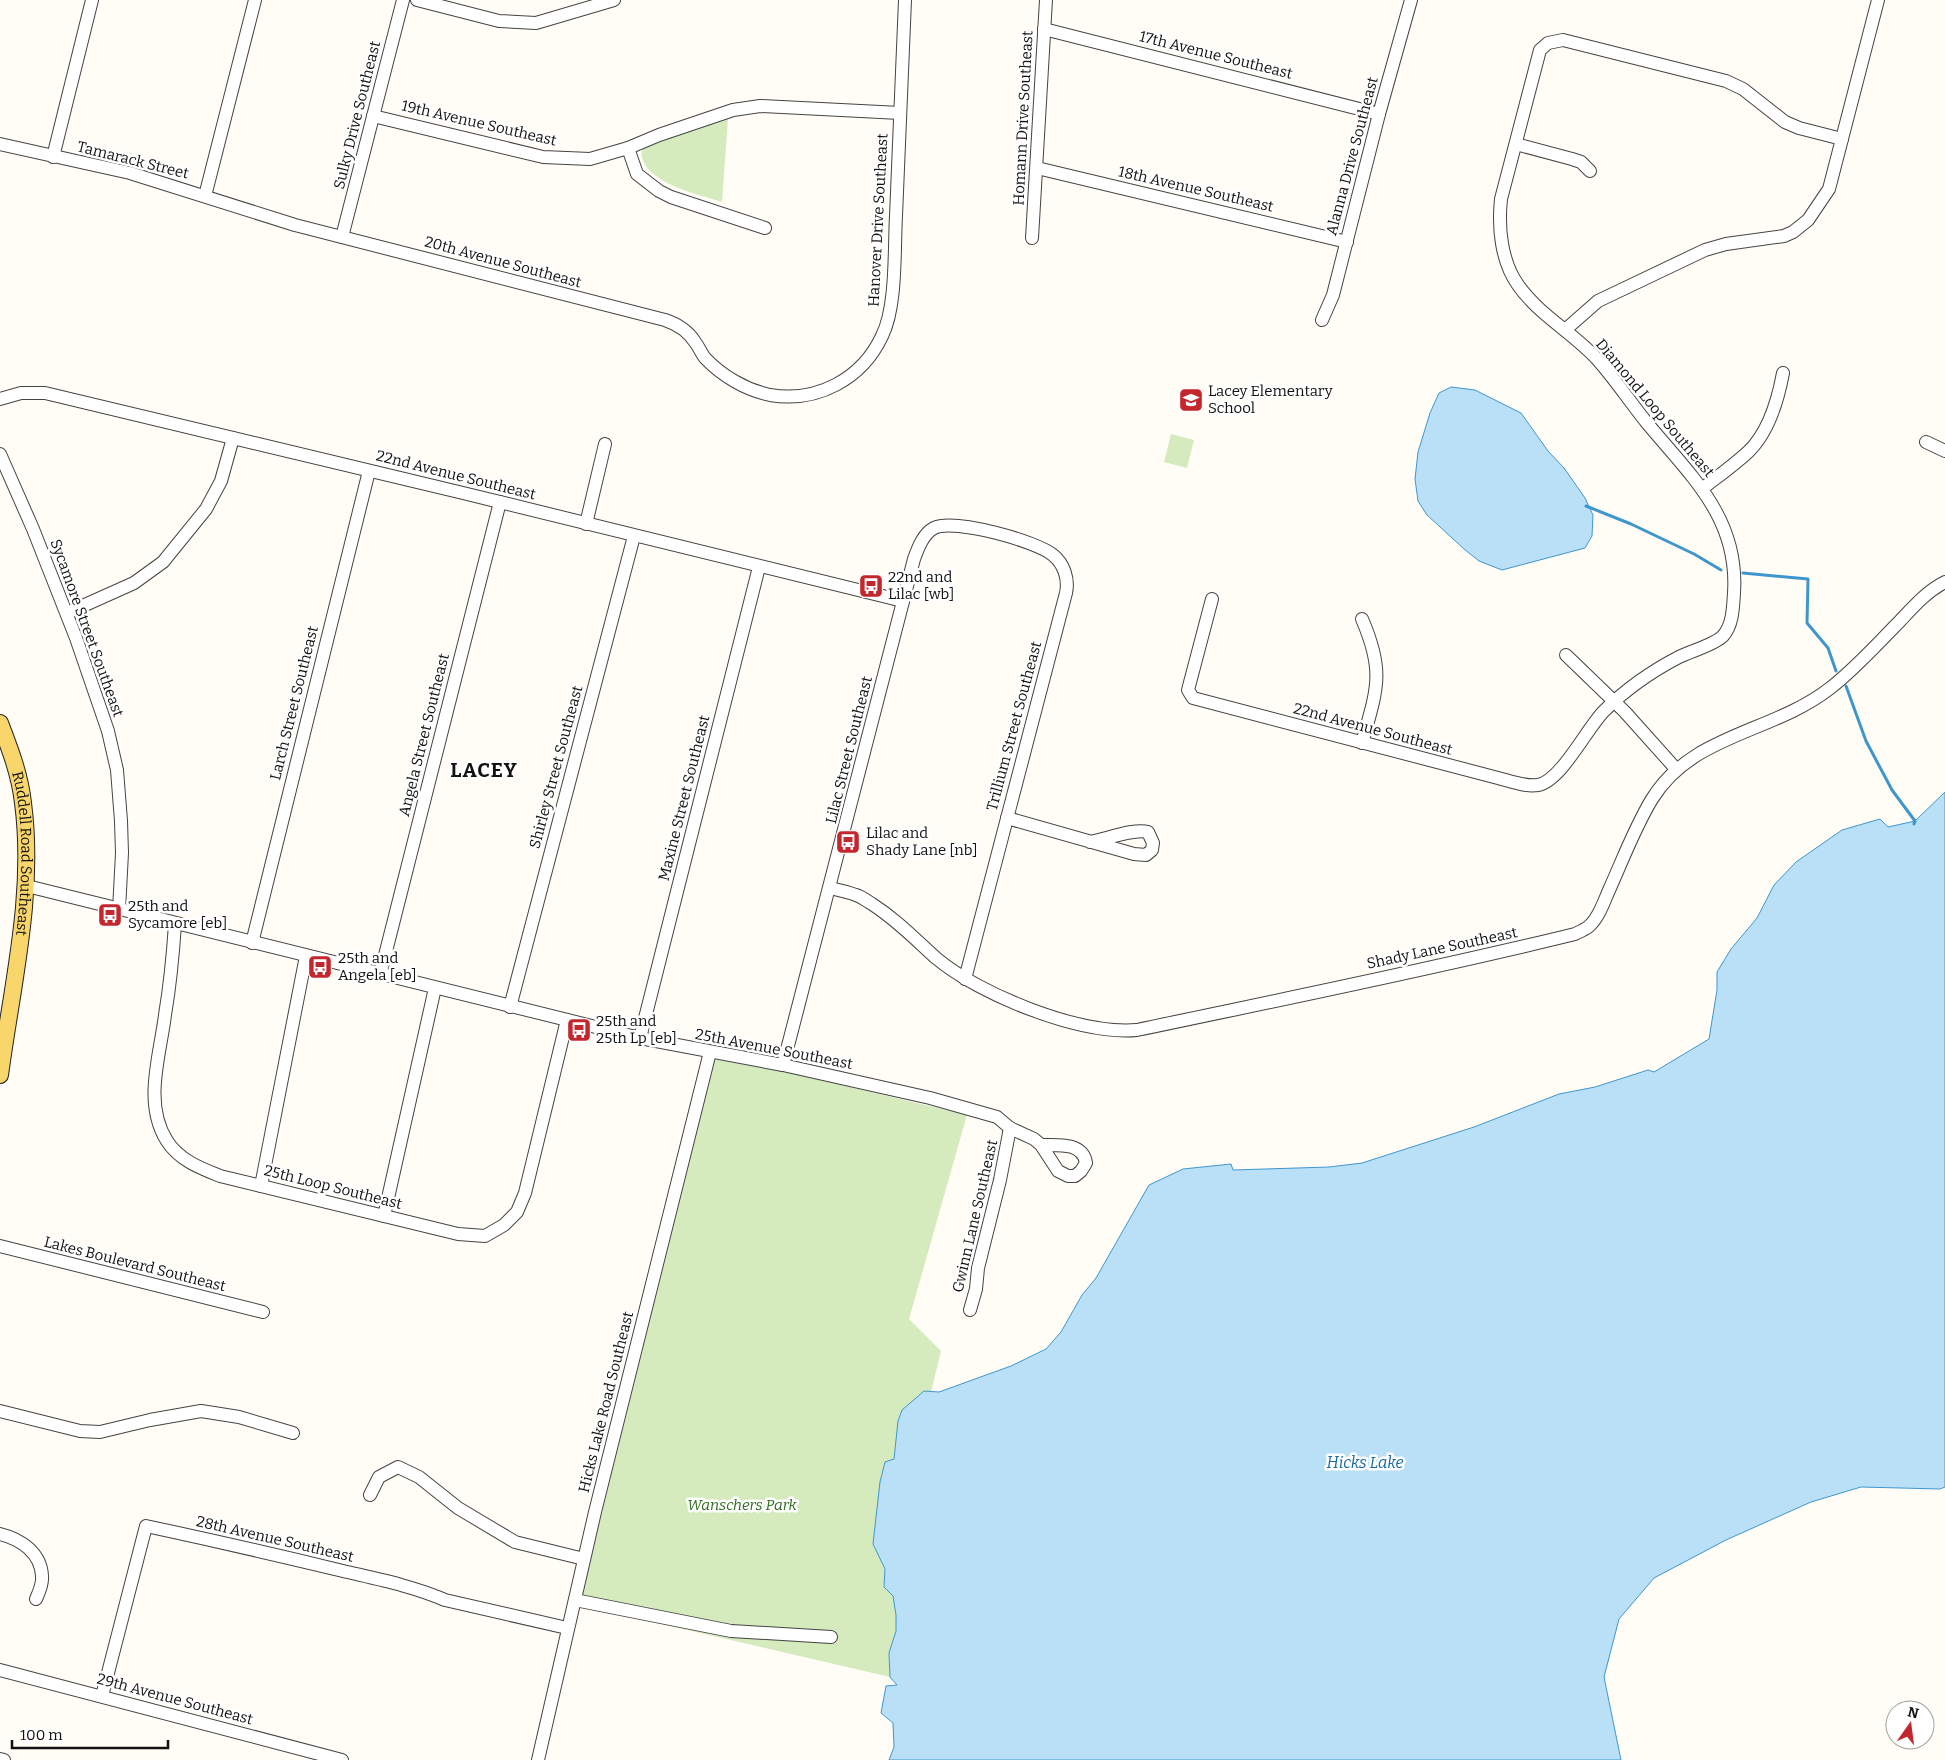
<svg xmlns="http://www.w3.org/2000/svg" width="1945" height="1760" viewBox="0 0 1945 1760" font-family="Bitter,serif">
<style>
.green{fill:#d5ebbd}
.water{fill:#b9e0f7;stroke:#3f96cf}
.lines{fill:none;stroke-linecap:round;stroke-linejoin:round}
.stream{stroke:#3f96cf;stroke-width:3}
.minor-casing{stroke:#444;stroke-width:14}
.major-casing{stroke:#222;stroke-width:18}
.minor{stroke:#fff;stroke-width:12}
.major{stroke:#f9d66b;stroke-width:16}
.labels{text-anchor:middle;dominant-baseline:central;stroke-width:5;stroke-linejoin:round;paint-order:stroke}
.street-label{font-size:15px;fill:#111;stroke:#fff}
.poi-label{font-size:15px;fill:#111;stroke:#fff;text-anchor:start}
.park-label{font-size:15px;font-style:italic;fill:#2f6b1f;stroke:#fff}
.water-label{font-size:16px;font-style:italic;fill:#1768a6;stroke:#fff}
.district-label{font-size:20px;font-weight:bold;letter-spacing:1px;fill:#111;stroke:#fff}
</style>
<rect width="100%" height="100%" fill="#fffdf5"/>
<g class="green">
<path d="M728 118 722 202C698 194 651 185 642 158 641 155 642 150 642 147Z"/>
<path d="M1171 434 1194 440 1187 468 1164 462Z"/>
<path d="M716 1055 967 1115 909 1319 941 1351 931 1392H924L902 1410 898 1421 894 1459 873 1544 885 1569 884 1587 893 1596 896 1615V1631L889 1653 890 1677 579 1605Z"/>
</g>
<g class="water">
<path d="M1451 387 1475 390 1521 413 1548 451 1564 468 1585 498 1593 515 1592 536 1585 548 1502 570 1479 561 1464 549 1427 515 1418 501 1415 479 1418 452 1430 413 1439 393Z"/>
<path d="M1945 792V1487L1940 1489 1861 1487 1811 1502 1726 1540 1654 1578 1619 1619 1604 1677 1621 1760H889L894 1747 893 1723 881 1713 886 1686 897 1685 890 1677 889 1653 896 1631V1615L893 1596 884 1587 885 1569 873 1544 880 1482 885 1462 894 1459 898 1421 902 1410 924 1391 939 1392 1011 1366 1046 1349 1061 1332 1082 1295 1096 1278 1149 1185 1183 1169 1231 1164 1233 1170 1329 1167 1362 1163 1474 1127 1559 1094 1595 1087 1648 1070 1654 1072 1709 1039 1717 990V972L1731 949 1757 918 1774 885 1796 862 1842 830 1880 819 1888 827 1915 821Z"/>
</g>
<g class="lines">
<g class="stream">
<path d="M1586 506 1631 524 1694 554 1721 570"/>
<path d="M1743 573 1808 579 1807 623 1828 648 1836 671"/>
<path d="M1846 686 1866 741 1892 790 1915 821 1914 824"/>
</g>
<defs>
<g id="minor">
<path d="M417 0 499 21 536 23 614 0"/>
<path d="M1044 29 1379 114"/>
<path d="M373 116 543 157 590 159 628 148 659 135 733 110 760 106 900 113"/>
<path d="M0 144 130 173 295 225 665 320C677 324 688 331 695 342 699 347 701 353 705 358 722 376 746 390 770 395 817 403 862 379 882 336 897 306 894 250 896 216 899 144 902 72 905 0"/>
<path d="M1516 144 1572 159 1581 162 1590 171"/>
<path d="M628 148 637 174 659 191 671 197 765 228"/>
<path d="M53 157 92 0"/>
<path d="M1037 168 1347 242"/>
<path d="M205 196 255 0"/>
<path d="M342 237 403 0"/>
<path d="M1032 238 1046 0"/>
<path d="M1322 320 1333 295 1379 114 1411 0"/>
<path d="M1565 330 1598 301 1705 250 1726 244 1784 236 1793 232 1808 220 1829 189 1878 0"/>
<path d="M0 399 21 393H45L463 493 903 601"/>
<path d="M1926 442 1945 451"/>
<path d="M0 454 33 529 76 638 108 731 117 770 121 821 122 853 119 910"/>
<path d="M1702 489C1717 477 1734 465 1748 452 1769 432 1778 400 1783 373"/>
<path d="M586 524 605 444"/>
<path d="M1212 599 1188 690 1193 698 1498 778C1510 781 1525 787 1538 785 1561 781 1587 728 1604 711 1626 689 1652 671 1679 657 1691 651 1714 645 1723 636 1733 625 1733 607 1734 593 1739 518 1691 476 1647 423 1630 402 1615 379 1597 359 1572 332 1539 315 1518 285 1501 261 1498 227 1501 199L1540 50 1548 43 1563 40 1726 81 1743 89 1785 122 1799 128 1842 139"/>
<path d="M67 613 134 583 163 562 206 509 221 481 233 438"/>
<path d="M1362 619C1385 672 1377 689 1362 743"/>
<path d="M1566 655 1625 712 1676 769"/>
<path d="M1007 818 1134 854 1146 855 1152 850 1153 843 1148 832C1134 828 1107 839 1090 842"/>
<path d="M27 886 640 1038 783 1065 930 1098 997 1117 1010 1128 1034 1139 1041 1145 1058 1171 1068 1176H1075L1081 1171 1086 1163C1083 1142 1057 1145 1041 1145"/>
<path d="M830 888C839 890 848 892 856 895 862 897 867 901 872 904 897 920 915 939 936 958 980 995 1080 1035 1137 1030 1283 999 1429 970 1575 934 1579 932 1584 930 1588 927 1599 918 1604 901 1610 888 1623 859 1635 827 1652 799 1692 734 1772 733 1829 689 1854 670 1877 644 1900 621 1913 607 1927 591 1945 582"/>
<path d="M175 924C173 955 170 985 165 1015 160 1056 143 1103 167 1141 179 1160 200 1168 220 1176L458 1234 485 1236 504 1225 517 1212 525 1193 567 1020"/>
<path d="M252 943 369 471"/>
<path d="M380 975 500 502"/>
<path d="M510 1007 634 536"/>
<path d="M640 1038 759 567"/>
<path d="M783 1065 914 559C918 548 923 534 934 528 954 518 1036 541 1053 555 1064 564 1069 579 1066 593L965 979"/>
<path d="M261 1186 306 956"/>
<path d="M384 1216 435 988"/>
<path d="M0 1246 263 1312"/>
<path d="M970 1310 976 1289 978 1268 1000 1180 1010 1128"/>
<path d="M0 1411 80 1431 100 1432 150 1420 201 1411 239 1417 293 1433"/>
<path d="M370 1495 379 1477 398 1467 419 1477 458 1508 515 1542 584 1559"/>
<path d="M0 1534C21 1539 41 1553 42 1576 43 1584 39 1592 36 1599"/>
<path d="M575 1600 731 1631 831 1637"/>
<path d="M0 1670 342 1760"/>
<path d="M102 1696 146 1526C211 1540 277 1555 343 1571 377 1579 413 1586 445 1600L567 1628"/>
<path d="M0 1759 4 1760"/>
<path d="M538 1760 595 1512 710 1052"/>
</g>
<g id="major">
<path id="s1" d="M0 723C10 749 20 775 23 803 35 894 12 985 0 1075"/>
</g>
</defs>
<use href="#minor" class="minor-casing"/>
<use href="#major" class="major-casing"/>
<use href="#minor" class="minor"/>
<use href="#major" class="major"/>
</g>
<defs>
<symbol id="school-square" viewBox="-11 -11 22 22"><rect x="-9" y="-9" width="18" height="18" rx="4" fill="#c4262e" stroke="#fff"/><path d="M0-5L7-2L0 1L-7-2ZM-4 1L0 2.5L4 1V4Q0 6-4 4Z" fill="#fff"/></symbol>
<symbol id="bus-square" viewBox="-11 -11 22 22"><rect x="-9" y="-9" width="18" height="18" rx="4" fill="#c4262e" stroke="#fff"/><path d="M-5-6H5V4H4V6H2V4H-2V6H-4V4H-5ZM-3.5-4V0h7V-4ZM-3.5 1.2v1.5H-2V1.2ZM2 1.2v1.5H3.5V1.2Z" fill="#fff"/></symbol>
</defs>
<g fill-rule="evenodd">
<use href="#school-square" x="1177" y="386" width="28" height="28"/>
<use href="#bus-square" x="857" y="572" width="28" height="28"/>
<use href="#bus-square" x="834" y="828" width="28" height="28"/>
<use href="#bus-square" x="96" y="901" width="28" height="28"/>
<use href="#bus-square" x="306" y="953" width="28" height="28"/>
<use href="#bus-square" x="565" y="1016" width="28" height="28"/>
</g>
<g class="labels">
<g class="street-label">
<text transform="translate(1216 55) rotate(14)">17th Avenue Southeast</text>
<text transform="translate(357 115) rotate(-76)">Sulky Drive Southeast</text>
<text transform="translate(1023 118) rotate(-87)">Homann Drive Southeast</text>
<text transform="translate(479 123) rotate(13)">19th Avenue Southeast</text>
<text transform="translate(1352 156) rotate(-75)">Alanna Drive Southeast</text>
<text transform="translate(133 160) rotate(14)">Tamarack Street</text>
<text transform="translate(1196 189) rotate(13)">18th Avenue Southeast</text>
<text transform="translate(878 220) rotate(-87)">Hanover Drive Southeast</text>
<text transform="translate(503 262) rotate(15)">20th Avenue Southeast</text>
<text transform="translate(1655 408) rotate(50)">Diamond Loop Southeast</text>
<text transform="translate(456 475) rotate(14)">22nd Avenue Southeast</text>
<text transform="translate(87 628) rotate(70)">Sycamore Street Southeast</text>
<text transform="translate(294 703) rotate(-76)">Larch Street Southeast</text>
<text transform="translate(1014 726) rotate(-75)">Trillium Street Southeast</text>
<text transform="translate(1373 729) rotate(15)">22nd Avenue Southeast</text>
<text transform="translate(424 735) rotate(-76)">Angela Street Southeast</text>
<text transform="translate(849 750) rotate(-76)">Lilac Street Southeast</text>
<text transform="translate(556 767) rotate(-75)">Shirley Street Southeast</text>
<text transform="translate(684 798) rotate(-76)">Maxine Street Southeast</text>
<text stroke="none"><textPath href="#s1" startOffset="134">Ruddell Road Southeast</textPath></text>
<text transform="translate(1442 948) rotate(-12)">Shady Lane Southeast</text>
<text transform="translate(774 1049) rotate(11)">25th Avenue Southeast</text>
<text transform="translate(333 1187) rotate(14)">25th Loop Southeast</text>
<text transform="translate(975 1216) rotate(-77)">Gwinn Lane Southeast</text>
<text transform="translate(135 1264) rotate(14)">Lakes Boulevard Southeast</text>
<text transform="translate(606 1402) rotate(-76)">Hicks Lake Road Southeast</text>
<text transform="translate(275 1539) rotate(13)">28th Avenue Southeast</text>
<text transform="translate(175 1699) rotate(15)">29th Avenue Southeast</text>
</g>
<g class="poi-label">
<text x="1208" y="391">Lacey Elementary<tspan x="1208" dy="17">School</tspan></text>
<text x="888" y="577">22nd and<tspan x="888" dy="17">Lilac [wb]</tspan></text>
<text x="866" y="833">Lilac and<tspan x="866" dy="17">Shady Lane [nb]</tspan></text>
<text x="128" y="906">25th and<tspan x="128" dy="17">Sycamore [eb]</tspan></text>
<text x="338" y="958">25th and<tspan x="338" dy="17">Angela [eb]</tspan></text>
<text x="596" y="1021">25th and<tspan x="596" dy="17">25th Lp [eb]</tspan></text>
</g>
<g class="park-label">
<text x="742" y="1505">Wanschers Park</text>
</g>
<g class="water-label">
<text x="1365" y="1462">Hicks Lake</text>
</g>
<g class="district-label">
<text x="484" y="770">LACEY</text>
</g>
</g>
<g transform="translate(1910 1725) rotate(14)"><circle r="24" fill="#ffffff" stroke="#a0a0a0"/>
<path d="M0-4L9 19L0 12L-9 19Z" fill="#c4262e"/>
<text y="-8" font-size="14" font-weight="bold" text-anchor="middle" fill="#111111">N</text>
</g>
<path d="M12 1740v8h156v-8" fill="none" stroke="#111111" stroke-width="2.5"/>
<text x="20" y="1740" font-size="15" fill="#111111" stroke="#ffffff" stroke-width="4" paint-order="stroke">100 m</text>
</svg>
